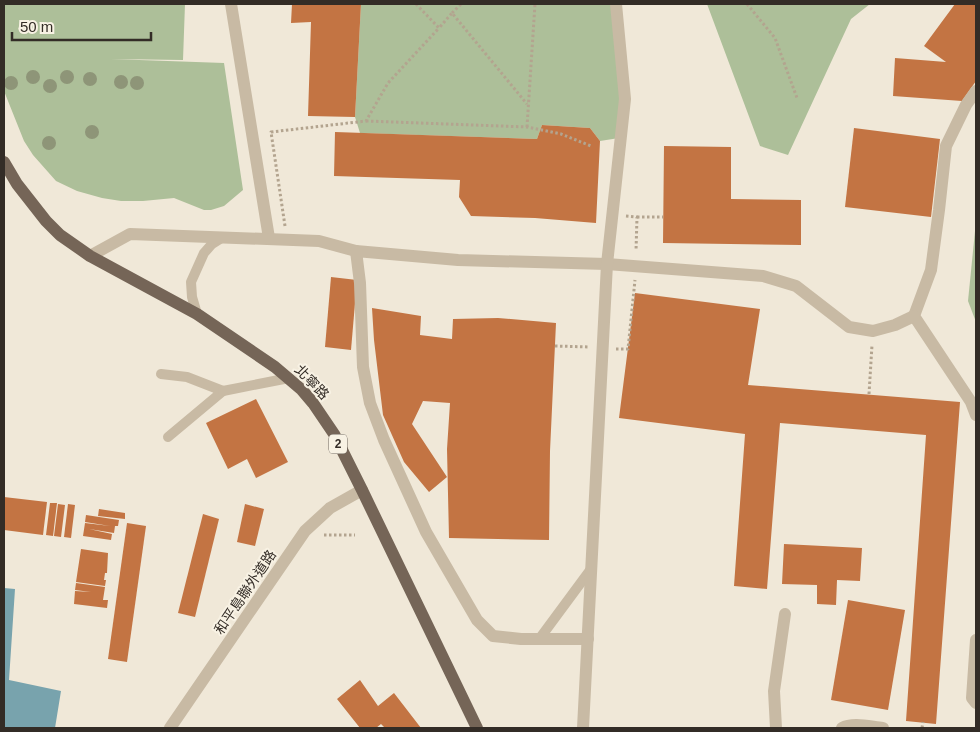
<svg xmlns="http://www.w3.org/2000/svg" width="980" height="732" viewBox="0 0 980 732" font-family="Arial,'Noto Sans TC',sans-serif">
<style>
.green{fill:#adbf99}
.water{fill:#78a3ad}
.building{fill:#c37443}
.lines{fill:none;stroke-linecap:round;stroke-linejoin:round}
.path{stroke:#b3a48f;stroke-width:3;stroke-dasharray:2.5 2.5;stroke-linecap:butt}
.service{stroke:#c8baa4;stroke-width:10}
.minor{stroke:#c8baa4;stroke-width:12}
.primary{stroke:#756557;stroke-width:12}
.tree{fill:#8e9578}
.labels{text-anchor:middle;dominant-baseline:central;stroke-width:4;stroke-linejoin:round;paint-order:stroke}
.shield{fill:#f8f2e4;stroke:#6e675f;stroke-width:1}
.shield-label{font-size:12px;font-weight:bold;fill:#332c26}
.street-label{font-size:14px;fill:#332c26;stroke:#f8f2e4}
</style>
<rect width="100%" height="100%" fill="#f0e8d8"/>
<g class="green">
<path d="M4 4H185L183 60 111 59 224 63 243 190 224 206 211 210H204L174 198 143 201H121L102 198 77 191 56 181 33 155 24 141 4 91Z"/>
<path d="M361 4H617L619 45V138L600 141 590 128 542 125 537 139 360 133 355 117Z"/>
<path d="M707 4H870L851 19 788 155 760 146Z"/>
<path d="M976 221V322L968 301Z"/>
</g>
<path class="water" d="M4 588 15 589 9 680 61 691 55 728H4Z"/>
<g class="building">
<path d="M292 4H361L355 117 308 116 311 22 291 23Z"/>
<path d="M955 4H976V81L962 101 893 96 895 58 946 62 924 46Z"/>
<path d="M542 125 590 128 600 141 596 223 535 218 471 216 459 197 460 180 334 176 335 132 537 139Z"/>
<path d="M854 128 940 139 931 217 845 207Z"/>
<path d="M664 146 731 147V199L801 200V245L663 243Z"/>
<path d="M331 277 357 280 351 350 325 347Z"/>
<path d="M635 293 760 309 748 385 960 402 936 724 906 721 926 435 780 423 767 589 734 586 745 434 619 418Z"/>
<path d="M372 308 421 316 420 335 452 339 453 319 498 318 556 323 550 451 549 540 449 538 447 449 450 403 423 401 412 424 447 477 429 492 404 462 383 415 374 340Z"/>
<path d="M256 399 288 462 256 478 247 459 228 469 206 423Z"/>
<path d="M4 497 47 502 43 535 4 530Z"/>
<path d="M50 503H57L53 536 46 535Z"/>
<path d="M58 504 65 505 61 537 54 536Z"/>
<path d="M68 504 75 505 71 538 64 537Z"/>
<path d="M245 504 264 509 255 546 237 542Z"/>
<path d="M99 509 125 513V519L98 516Z"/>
<path d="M203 514 219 519 195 617 178 613Z"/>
<path d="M86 515 119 520 118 526H115L114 533 89 529 112 534 111 540 83 536 85 523 110 526 85 522Z"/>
<path d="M127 523 146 526 127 662 108 659Z"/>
<path d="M784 544 862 548 860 581 837 580 836 605 817 604V585L782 584Z"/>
<path d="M81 549 108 553 107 573H105L104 580H106L105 586 76 582Z"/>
<path d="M76 583 105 587 103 600H108L107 608 74 604 75 591 91 592 75 590Z"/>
<path d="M848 600 905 610 888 710 831 700Z"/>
<path d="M360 680 378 706 394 693 421 728H385L381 724 376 728H360L337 699Z"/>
</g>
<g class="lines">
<g class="path">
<path d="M416 4 439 28 452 13 527 104"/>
<path d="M747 4 775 38 797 98"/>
<path d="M452 13 461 4"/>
<path d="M366 121 527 127 561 134 591 146"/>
<path d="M527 127 535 4"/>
<path d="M626 216 637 217 636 251"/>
<path d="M637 217H663"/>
<path d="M285 226 271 132 366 121 388 83 439 28"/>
<path d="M555 346 590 347"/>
<path d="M616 349H628L635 280"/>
<path d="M869 394 872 345"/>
<path d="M324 535H355"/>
<path d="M922 728 923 722"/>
</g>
<g class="service">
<path d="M197 314 192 297 191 282 204 253 212 244 223 237"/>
<path d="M161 374 187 377 223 391 168 437"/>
<path d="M223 391 289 378"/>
<path d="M540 638 591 569"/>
</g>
<g class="minor">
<path d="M231 4 269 238"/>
<path d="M976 91 966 105 946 146 939 210 931 270 914 316 971 402 976 415"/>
<path d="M90 256 130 234 319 241 356 251"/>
<path d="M588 639H521L493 636 477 620 426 532 384 440 370 403 363 367 360 283 356 251 458 260 607 264 763 276 796 286 849 327 873 331 895 325 914 316"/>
<path d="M976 640 972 698 976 703"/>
<path d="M170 728 305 531 330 508 362 490"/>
<path d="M583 728 607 264 625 99 616 4"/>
<path d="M776 728 774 691 785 614"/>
<path d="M842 728C853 722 871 727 883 728"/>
</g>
<path class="primary" d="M4 162 17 184 46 221 60 235 90 256 197 314 275 367 302 390 313 403 334 434 362 490 477 728"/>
</g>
<g class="tree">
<circle cx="33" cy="77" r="7"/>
<circle cx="67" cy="77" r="7"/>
<circle cx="90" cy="79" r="7"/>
<circle cx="121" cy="82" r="7"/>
<circle cx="11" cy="83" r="7"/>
<circle cx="137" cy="83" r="7"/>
<circle cx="50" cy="86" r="7"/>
<circle cx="92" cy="132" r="7"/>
<circle cx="49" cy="143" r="7"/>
</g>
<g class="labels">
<rect class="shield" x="329" y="434.5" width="18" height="19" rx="4"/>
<g class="shield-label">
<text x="338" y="444">2</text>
</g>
<g class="street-label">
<text transform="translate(312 382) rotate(46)">北寧路</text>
<text transform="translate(245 592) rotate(-56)">和平島聯外道路</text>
</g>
</g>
<rect width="980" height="732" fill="none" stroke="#332c26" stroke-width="10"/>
<path d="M12 32v8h139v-8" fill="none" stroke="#332c26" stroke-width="2.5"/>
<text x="20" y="32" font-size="15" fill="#332c26" stroke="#f8f2e4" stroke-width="4" paint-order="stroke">50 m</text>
</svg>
